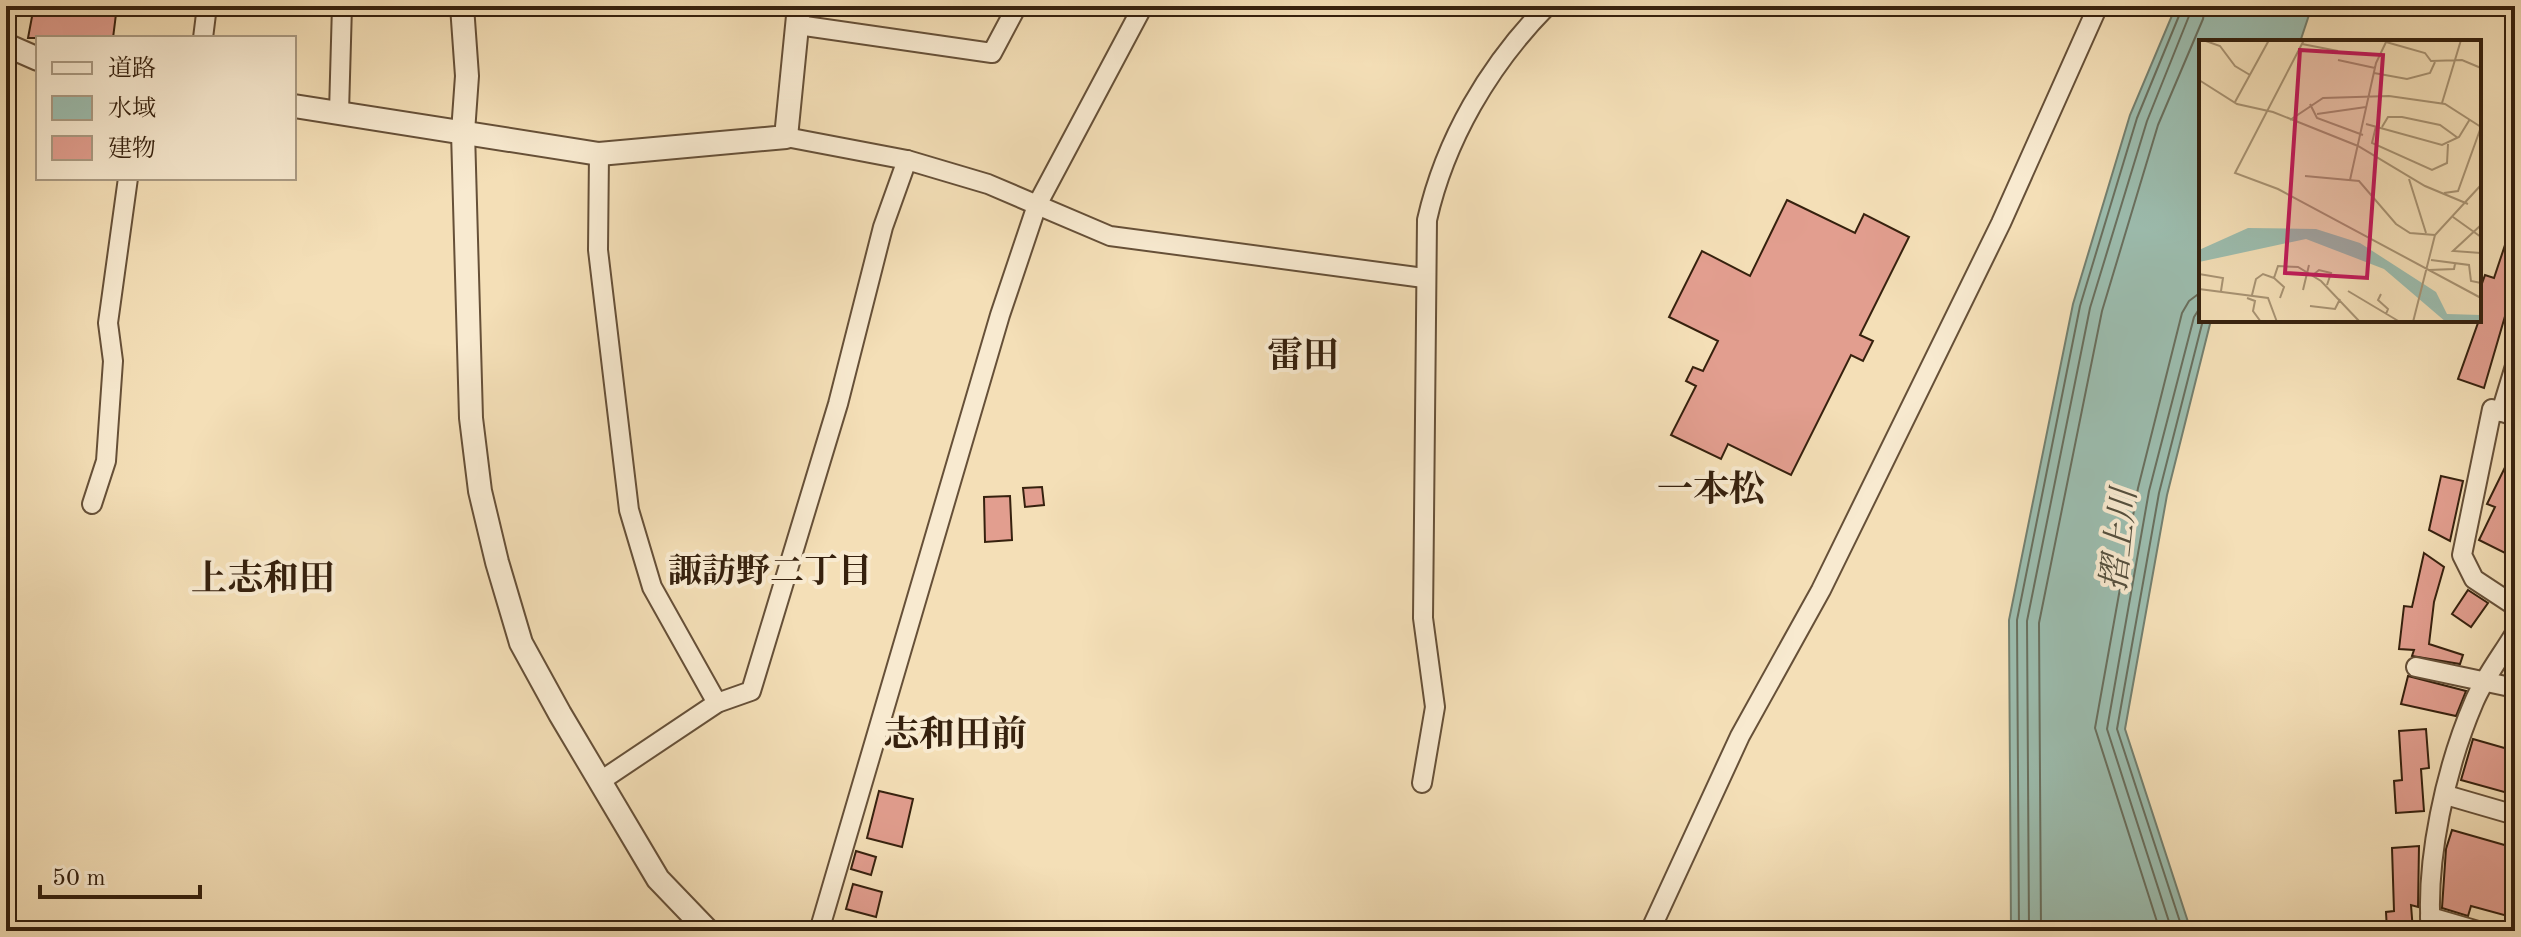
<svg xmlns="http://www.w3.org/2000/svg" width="2521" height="937" viewBox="0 0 2521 937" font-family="'Old Standard TT','Noto Serif JP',serif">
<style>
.water{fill:#9cbdaf;stroke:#737f6f;stroke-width:2}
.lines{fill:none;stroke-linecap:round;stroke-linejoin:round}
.shore{stroke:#696f5e;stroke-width:2}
.building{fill:#e29e8f;stroke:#36210e;stroke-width:2}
.minor-casing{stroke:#665038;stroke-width:22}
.tertiary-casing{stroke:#665038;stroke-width:26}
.minor{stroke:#f8ead0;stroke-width:18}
.tertiary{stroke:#f8ead0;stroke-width:22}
.labels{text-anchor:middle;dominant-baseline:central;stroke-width:8;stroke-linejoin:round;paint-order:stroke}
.water-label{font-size:34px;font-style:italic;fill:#55503e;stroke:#f8ead0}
.neighbourhood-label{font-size:34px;font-weight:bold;fill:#36210e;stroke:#f8ead0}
.quarter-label{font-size:36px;font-weight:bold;fill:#36210e;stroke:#f8ead0}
.inset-road{fill:none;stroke:#a89373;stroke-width:2}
.view{fill:#c2185b;fill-opacity:0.15;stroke:#c2185b;stroke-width:4}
.inset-edge{fill:none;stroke:#36210e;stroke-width:4}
</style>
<rect width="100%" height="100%" fill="#f4dfb7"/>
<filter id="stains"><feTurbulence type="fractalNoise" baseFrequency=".0025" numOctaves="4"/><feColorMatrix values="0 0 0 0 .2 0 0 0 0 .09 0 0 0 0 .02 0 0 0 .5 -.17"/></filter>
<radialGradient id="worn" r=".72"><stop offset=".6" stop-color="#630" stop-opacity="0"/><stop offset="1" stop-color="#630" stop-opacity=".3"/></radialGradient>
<path class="water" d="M2176 6H2312L2300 42H2201V320H2211L2167 495 2125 729 2191 931H2011L2009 620 2073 304 2130 115Z"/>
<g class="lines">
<g class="shore">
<path d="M2019 931 2017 620 2080 306 2137 118 2183 6"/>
<path d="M2029 931 2027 621 2090 308 2147 121 2193 6"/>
<path d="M2041 931 2039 623 2102 311 2158 125 2203 19 2205 6"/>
<path d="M2160 931 2095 728 2138 488 2182 313 2189 301 2201 292"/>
<path d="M2172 931 2107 729 2149 491 2194 317 2201 306"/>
<path d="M2183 931 2117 729 2159 493 2203 320"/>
</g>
</g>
<g class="building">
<path d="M34 6H117L113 38H28Z"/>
<path d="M1787 200 1855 233 1864 214 1909 237 1860 335 1873 341 1863 361 1851 355 1791 475 1728 444 1721 459 1671 435 1696 386 1686 381 1693 367 1703 371 1718 341 1669 317 1702 251 1750 276Z"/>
<path d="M2512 224 2515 225V282L2484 388 2458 379 2479 320V292L2485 275 2494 278Z"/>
<path d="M2515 447V558L2479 540 2495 507 2487 504Z"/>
<path d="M2441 476 2463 481 2450 541 2429 530Z"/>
<path d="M1042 487 1044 505 1025 507 1023 488Z"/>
<path d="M1010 496 1012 540 985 542 984 497Z"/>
<path d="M2424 553 2444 567 2434 602 2429 644 2463 655 2460 664 2412 656 2414 650 2399 649 2404 606 2412 607Z"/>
<path d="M2468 590 2488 603 2471 627 2452 614Z"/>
<path d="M2408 676 2466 691 2456 716 2401 704Z"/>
<path d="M2426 729 2429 768 2421 769 2424 811 2396 813 2394 781 2402 780 2399 731Z"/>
<path d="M2473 739 2515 751V795L2461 780Z"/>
<path d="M879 791 913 799 902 847 867 838Z"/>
<path d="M2452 830 2515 848 2508 889 2515 891V918L2471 906 2468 916 2442 908 2446 849Z"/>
<path d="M2419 846 2418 907 2411 905 2413 931H2387L2386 912 2394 911 2392 848Z"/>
<path d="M856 851 876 857 871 875 851 869Z"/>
<path d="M853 884 882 892 876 917 846 909Z"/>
</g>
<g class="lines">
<defs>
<g id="minor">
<path d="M798 25 992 53 1017 6"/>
<path d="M203 38 207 6"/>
<path d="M339 112 342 6"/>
<path d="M786 137 907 160 988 184 1110 236 1424 278"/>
<path d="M599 154 598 250 629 510 652 587 717 703"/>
<path d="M2501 412 2515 366"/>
<path d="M2515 416 2492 409 2462 555 2474 579 2515 606"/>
<path d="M92 504 106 461 113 361 108 323 128 178"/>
<path d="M2416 667 2515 688"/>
<path d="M599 782 717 703 751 691 838 404 883 227 907 160"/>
<path d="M1422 783 1435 707 1423 618 1427 220C1445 140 1489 65 1547 6"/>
<path d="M2446 795 2515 815"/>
<path d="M2430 917 2478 931"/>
<path d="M819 931 1000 315 1037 205 1143 6"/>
<path d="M1650 931 1740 736 1821 590 2001 223 2098 6"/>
<path d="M2431 931C2425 861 2446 767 2474 702 2484 678 2502 655 2515 633"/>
</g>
<g id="tertiary">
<path d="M462 6 467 76 463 132 471 418 480 491 497 562 521 643 560 714 658 879 708 931"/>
<path d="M6 45 38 59"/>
<path d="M294 106 599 154 786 137 799 6"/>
</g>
</defs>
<use href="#minor" class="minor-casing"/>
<use href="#tertiary" class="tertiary-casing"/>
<use href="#minor" class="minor"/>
<use href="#tertiary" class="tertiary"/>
</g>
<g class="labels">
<g class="water-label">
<text transform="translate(2121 540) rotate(-84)">摺上川</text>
</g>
<g class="neighbourhood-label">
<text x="770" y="573">諏訪野二丁目</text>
</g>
<g class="quarter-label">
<text x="1303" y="358">雷田</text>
<text x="1711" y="492">一本松</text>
<text x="263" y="581">上志和田</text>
<text x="955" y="737">志和田前</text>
</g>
</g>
<g transform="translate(2199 40)">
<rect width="282" height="282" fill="#f4dfb7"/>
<path d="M49 188 117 189 161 203 237 252 248 274 282 275V282H247L185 229 107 199 0 222V210Z" fill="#9cbdaf"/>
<path class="inset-road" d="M4 0 21 6 36 26 51 35M105 0 36 133 79 149 282 258M187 2 226 13 232 21 263 20 282 28M103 4 139 11M139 20 176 28M175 33 208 39 231 33 236 22M0 40 38 64 74 72 159 106 226 146 269 164M36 62 70 0M243 63 262 0M111 64 118 78 164 95M118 74 167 67M91 80 124 58 190 56 246 64 282 87M167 84 243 105 260 97 271 79M177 86 173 103 233 130 248 123 249 104M183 87 189 77H203L241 85 259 98M106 136 160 141 197 184 211 193 236 195M210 139 227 193M151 140 177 23 188 0M245 153 259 151 282 87M254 177 282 197M282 185 254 211 282 213M232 220 270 225 272 241 282 243M230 230 255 229 256 224M0 234 24 238 22 251M114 235 120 230 132 233 128 245M0 249 69 258 78 282M104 250 110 225M149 251 201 282M182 254 179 260 189 269 187 274M53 255 57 239 64 234 75 238M48 258 56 261 54 271 62 282M81 258 85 247 75 238 79 226 99 227 122 241 161 282M111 266 136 269 141 259M214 282 236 195 282 145"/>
<path class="view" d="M101 10 184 15 168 238 86 233Z"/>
<rect width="282" height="282" class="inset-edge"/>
</g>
<rect width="2521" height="937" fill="none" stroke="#f4dfb7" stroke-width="32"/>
<rect x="8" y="8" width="2505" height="921" fill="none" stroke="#36210e" stroke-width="4"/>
<rect x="16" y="16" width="2489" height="905" fill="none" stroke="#36210e" stroke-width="2"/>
<rect x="36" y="36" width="260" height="144" fill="#f8ead0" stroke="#aa9a82" stroke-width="2"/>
<rect x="52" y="62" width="40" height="12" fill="#f8ead0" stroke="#aa9a82" stroke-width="2"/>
<text x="108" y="76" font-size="24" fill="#36210e">道路</text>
<rect x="52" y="96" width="40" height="24" fill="#9cbdaf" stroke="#aa9a82" stroke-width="2"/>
<text x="108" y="116" font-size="24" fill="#36210e">水域</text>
<rect x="52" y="136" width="40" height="24" fill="#e29e8f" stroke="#aa9a82" stroke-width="2"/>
<text x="108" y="156" font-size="24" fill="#36210e">建物</text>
<path d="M40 885v12h160v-12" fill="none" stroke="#36210e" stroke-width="4"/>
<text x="52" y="885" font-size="24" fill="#36210e" stroke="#f8ead0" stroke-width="6" paint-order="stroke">50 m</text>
<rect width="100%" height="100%" filter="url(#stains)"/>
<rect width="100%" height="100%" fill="url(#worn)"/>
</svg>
